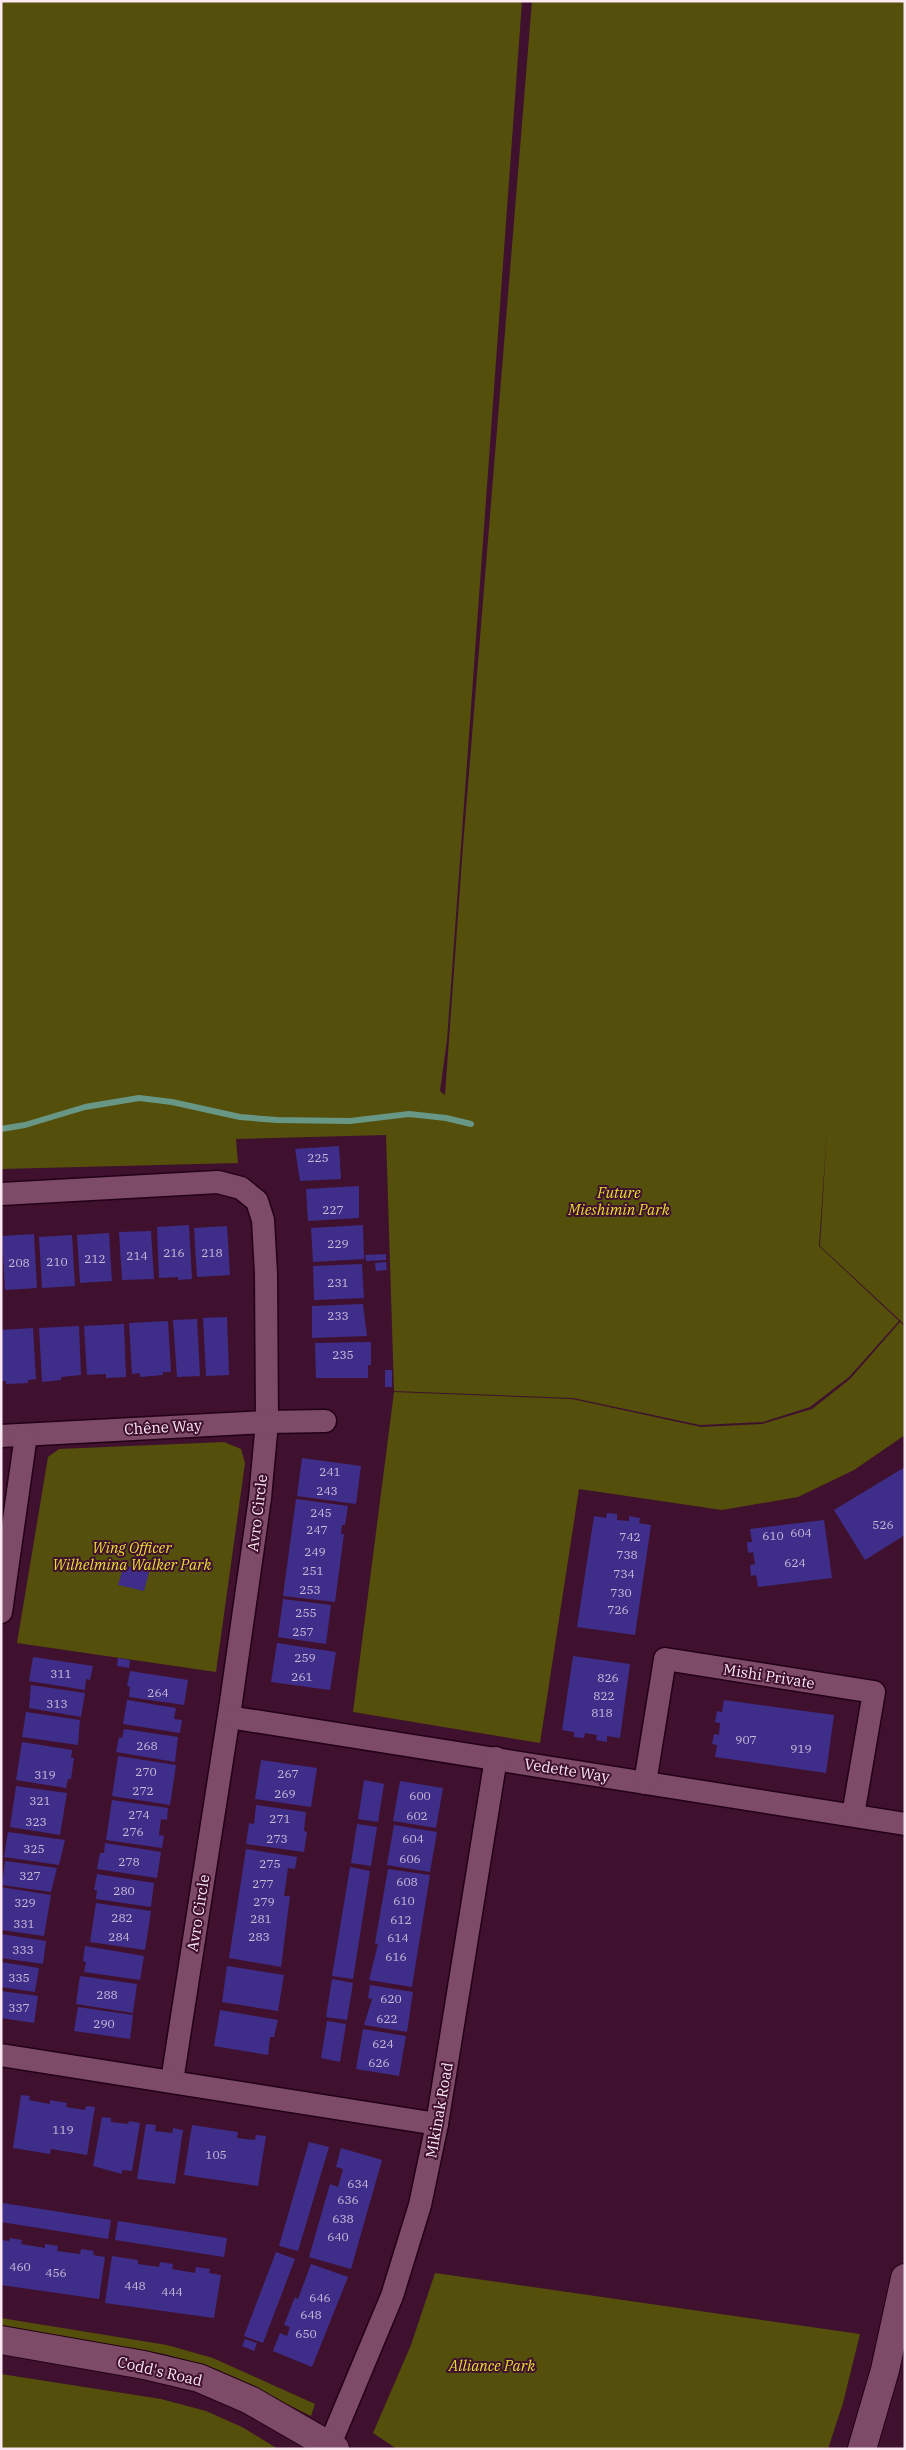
<svg xmlns="http://www.w3.org/2000/svg" width="906" height="2450" viewBox="0 0 906 2450" font-family="'IBM Plex Serif',serif">
<style>
.green{fill:#544f0a}
.lines{fill:none;stroke-linecap:round;stroke-linejoin:round}
.stream{stroke:#689786;stroke-width:6}
.building{fill:#3e2e8a}
.minor-casing{stroke:#230016;stroke-width:25}
.tertiary-casing{stroke:#230016;stroke-width:30}
.minor{stroke:#7d4a67;stroke-width:22}
.tertiary{stroke:#7d4a67;stroke-width:28}
.labels{text-anchor:middle;dominant-baseline:central;stroke-width:4;stroke-linejoin:round;paint-order:stroke}
.number-label{font-size:12px;fill:#ccbad9}
.park-label{font-size:15px;font-style:italic;fill:#eade33;stroke:#3f112e}
.street-label{font-size:15px;fill:#fce9f3;stroke:#3f112e}
</style>
<rect width="100%" height="100%" fill="#3f112e"/>
<g class="green">
<path d="M1 1H522L447 1040 440 1091 445 1095 463 846 532 1H905V1325L820 1246 827 1129 819 1246 899 1321 849 1377 810 1407 763 1422 700 1425 573 1398 394 1391 386 1135 236 1139 238 1163 1 1169Z"/>
<path d="M900 1322 905 1326V1435L854 1470 798 1497 722 1510 579 1489 540 1743 353 1712 394 1392 572 1399 701 1427 762 1424 812 1409 850 1379Z"/>
<path d="M224 1442 241 1449 245 1463 216 1672 17 1643 48 1457 59 1449Z"/>
<path d="M435 2273 860 2334 843 2403 828 2449H397L373 2433 411 2345Z"/>
<path d="M1 2318 167 2345 213 2358 315 2404 311 2416 216 2369 164 2354 1 2326Z"/>
<path d="M1 2374 161 2399 206 2411 242 2427 278 2449H1Z"/>
</g>
<g class="lines">
<path class="stream" d="M1 1129 25 1125 85 1107 139 1098 172 1102 240 1117 277 1120 350 1121 409 1114 446 1118 471 1124"/>
</g>
<g class="building">
<path d="M339 1146 341 1179 300 1181 295 1149Z"/>
<path d="M359 1186V1218L308 1221 306 1189Z"/>
<path d="M189 1225 192 1279 178 1280V1277L159 1278 157 1227Z"/>
<path d="M363 1225 364 1259 313 1262 311 1228Z"/>
<path d="M227 1226 230 1275 197 1277 194 1228Z"/>
<path d="M151 1231 154 1279 122 1280 119 1232Z"/>
<path d="M109 1233 112 1281 80 1283 77 1235Z"/>
<path d="M34 1234 37 1288 5 1290 2 1236Z"/>
<path d="M72 1235 75 1286 42 1288 39 1237Z"/>
<path d="M386 1254V1260L366 1261 365 1255Z"/>
<path d="M386 1262 387 1270 376 1271 375 1263Z"/>
<path d="M362 1264 364 1298 314 1300 313 1266Z"/>
<path d="M363 1304 367 1336 312 1338V1306Z"/>
<path d="M227 1317 229 1375 206 1376 203 1318Z"/>
<path d="M197 1319 200 1376 177 1377 173 1320Z"/>
<path d="M168 1321 171 1372H163V1375L140 1377V1373L132 1374 129 1323Z"/>
<path d="M124 1324 126 1377 106 1378V1374L87 1375 84 1326Z"/>
<path d="M79 1326 81 1375 61 1377V1380L42 1382 39 1328Z"/>
<path d="M33 1328 36 1379 28 1380V1383L6 1384V1381H1V1330Z"/>
<path d="M371 1342V1365H368V1378H316L315 1343Z"/>
<rect x="385" y="1370" width="7" height="17"/>
<path d="M302 1458 361 1466 356 1504 297 1496Z"/>
<path d="M905 1467V1535L865 1560 834 1510Z"/>
<path d="M296 1499 348 1506 345 1525H342L341 1534H344L335 1602 283 1596Z"/>
<path d="M607 1513 617 1514V1520L629 1521V1516L640 1518 639 1523 651 1525 635 1635 577 1627 594 1516 606 1518Z"/>
<path d="M824 1520 832 1578 758 1587 756 1575 751 1576 750 1565 755 1564 753 1552 748 1553 747 1542H752L750 1529Z"/>
<path d="M124 1565 149 1572 144 1591 118 1585Z"/>
<path d="M283 1599 331 1605 326 1644 278 1637Z"/>
<path d="M277 1643 336 1652 330 1690 271 1682Z"/>
<path d="M573 1656 630 1664 620 1738 607 1736V1742L596 1740 597 1735 585 1733 584 1738 574 1737V1732L562 1730Z"/>
<path d="M33 1657 93 1666 90 1680 86 1679 85 1690 29 1681Z"/>
<path d="M118 1658 130 1660 129 1668 117 1666Z"/>
<path d="M130 1671 188 1680 184 1705 129 1697 130 1687 127 1686Z"/>
<path d="M31 1685 85 1693 81 1717 29 1708Z"/>
<path d="M127 1700 176 1708 174 1719 182 1720 180 1733 123 1724Z"/>
<path d="M724 1700 834 1715 826 1773 715 1757 717 1745 712 1744 714 1734 719 1735 720 1723 715 1722 717 1711 722 1712Z"/>
<path d="M26 1712 80 1720 78 1745 22 1737Z"/>
<path d="M124 1729 178 1737 175 1762 116 1752 119 1737 122 1738Z"/>
<path d="M22 1742 72 1750 71 1758H74L71 1779H68L66 1788 16 1780Z"/>
<path d="M118 1756 176 1765 170 1805 112 1796Z"/>
<path d="M261 1760 317 1768 311 1807 255 1799Z"/>
<path d="M364 1780 384 1784 378 1822 358 1819Z"/>
<path d="M400 1781 443 1788 436 1828 393 1821Z"/>
<path d="M16 1786 67 1793 60 1835 10 1827Z"/>
<path d="M112 1800 168 1808 167 1820 161 1819 159 1835 164 1836 162 1848 106 1840Z"/>
<path d="M256 1805 306 1812 304 1831 307 1832 304 1852 246 1844 249 1823 254 1824Z"/>
<path d="M357 1824 377 1827 371 1866 351 1863Z"/>
<path d="M394 1825 437 1832 430 1872 387 1865Z"/>
<path d="M8 1832 65 1840 59 1865 4 1857Z"/>
<path d="M105 1843 161 1852 157 1878 97 1869 100 1853H104Z"/>
<path d="M246 1849 297 1857 295 1869 288 1868 284 1896H290L281 1967 229 1958Z"/>
<path d="M5 1861 57 1868 51 1892 2 1885Z"/>
<path d="M350 1867 370 1871 353 1979 332 1976Z"/>
<path d="M388 1869 430 1875 412 1987 369 1980 378 1944 375 1943Z"/>
<path d="M97 1874 154 1883 151 1907 96 1899 97 1890H94Z"/>
<path d="M1 1887 51 1895 44 1936 1 1930Z"/>
<path d="M96 1903 151 1911 145 1950 90 1942Z"/>
<path d="M1 1934 46 1941 43 1964 1 1958Z"/>
<path d="M85 1946 144 1956 140 1980 84 1972 86 1962 83 1961Z"/>
<path d="M1 1962 39 1968 35 1992 1 1987Z"/>
<path d="M227 1966 284 1975 278 2011 222 2002Z"/>
<path d="M80 1976 137 1984 133 2013 76 2004Z"/>
<path d="M332 1979 353 1983 347 2020 326 2017Z"/>
<path d="M370 1985 413 1992 407 2032 364 2025 372 1999 368 1998Z"/>
<path d="M1 1991 38 1996 34 2023 1 2018Z"/>
<path d="M78 2007 133 2015 130 2039 74 2031Z"/>
<path d="M220 2010 278 2020 274 2037H270L268 2055 214 2046Z"/>
<path d="M327 2021 346 2024 340 2062 321 2058Z"/>
<path d="M363 2029 406 2036 399 2076 356 2069Z"/>
<path d="M21 2095 30 2096 29 2100 50 2104V2100L67 2103 66 2107 85 2110 86 2106 95 2107 87 2155 51 2149 50 2154 13 2148Z"/>
<path d="M102 2117 111 2118V2122L128 2124 129 2121 140 2123 132 2171 122 2170V2174L93 2166Z"/>
<path d="M146 2124 156 2125 155 2131 172 2133 173 2128 183 2130 175 2184 137 2179Z"/>
<path d="M192 2125 238 2132 237 2138 255 2140 256 2135 266 2136 258 2186 184 2175Z"/>
<path d="M309 2142 329 2147 298 2251 279 2246Z"/>
<path d="M341 2148 382 2160 351 2269 309 2257 330 2184 338 2187 343 2169 336 2167Z"/>
<path d="M3 2203 111 2220 108 2239 1 2222Z"/>
<path d="M118 2221 227 2238 224 2257 115 2240Z"/>
<path d="M10 2238 22 2240 21 2244 45 2248V2244L58 2246 57 2251 80 2254 81 2249 94 2251 93 2255 105 2257 99 2299 1 2285V2240L9 2241Z"/>
<path d="M276 2252 295 2259 263 2343 244 2336Z"/>
<path d="M112 2256 138 2260V2264L159 2267 160 2262 173 2264 172 2269 195 2273 196 2267 210 2269 209 2273 221 2275 214 2318 105 2303Z"/>
<path d="M311 2264 348 2277 312 2367 273 2351 280 2333 287 2336 290 2327 284 2325 295 2297 298 2299Z"/>
<path d="M245 2339 257 2343 254 2351 242 2346Z"/>
</g>
<g class="lines">
<defs>
<g id="minor">
<path d="M1 1194 218 1182 241 1188 257 1201 263 1220 266 1274 267 1422 260 1498 231 1702 172 2081"/>
<path d="M1 1436 267 1422 325 1421"/>
<path d="M1 1612 26 1435"/>
<path d="M229 1717 905 1824"/>
<path d="M645 1783 665 1659 874 1692 853 1815"/>
<path d="M1 2055 437 2124"/>
<path d="M328 2449 392 2296 420 2205 437 2124 496 1758"/>
</g>
<g id="tertiary">
<path d="M1 2340 144 2365 199 2378 250 2400 335 2449"/>
<path d="M862 2449 885 2370 905 2278"/>
</g>
</defs>
<use href="#minor" class="minor-casing"/>
<use href="#tertiary" class="tertiary-casing"/>
<use href="#minor" class="minor"/>
<use href="#tertiary" class="tertiary"/>
</g>
<g class="labels">
<g class="number-label">
<text x="318" y="1157">225</text>
<text x="333" y="1209">227</text>
<text x="338" y="1243">229</text>
<text x="174" y="1252">216</text>
<text x="212" y="1252">218</text>
<text x="137" y="1255">214</text>
<text x="95" y="1258">212</text>
<text x="57" y="1261">210</text>
<text x="19" y="1262">208</text>
<text x="338" y="1282">231</text>
<text x="338" y="1315">233</text>
<text x="343" y="1354">235</text>
<text x="330" y="1471">241</text>
<text x="327" y="1490">243</text>
<text x="321" y="1512">245</text>
<text x="883" y="1524">526</text>
<text x="317" y="1529">247</text>
<text x="801" y="1532">604</text>
<text x="773" y="1535">610</text>
<text x="630" y="1536">742</text>
<text x="315" y="1551">249</text>
<text x="627" y="1554">738</text>
<text x="795" y="1562">624</text>
<text x="313" y="1570">251</text>
<text x="624" y="1573">734</text>
<text x="310" y="1589">253</text>
<text x="621" y="1592">730</text>
<text x="618" y="1609">726</text>
<text x="306" y="1612">255</text>
<text x="303" y="1631">257</text>
<text x="305" y="1657">259</text>
<text x="61" y="1673">311</text>
<text x="302" y="1676">261</text>
<text x="608" y="1677">826</text>
<text x="158" y="1692">264</text>
<text x="604" y="1695">822</text>
<text x="57" y="1703">313</text>
<text x="602" y="1712">818</text>
<text x="746" y="1739">907</text>
<text x="147" y="1745">268</text>
<text x="801" y="1748">919</text>
<text x="146" y="1771">270</text>
<text x="288" y="1773">267</text>
<text x="45" y="1774">319</text>
<text x="143" y="1790">272</text>
<text x="285" y="1793">269</text>
<text x="420" y="1795">600</text>
<text x="40" y="1800">321</text>
<text x="139" y="1814">274</text>
<text x="417" y="1815">602</text>
<text x="280" y="1818">271</text>
<text x="36" y="1821">323</text>
<text x="133" y="1831">276</text>
<text x="277" y="1838">273</text>
<text x="413" y="1838">604</text>
<text x="34" y="1848">325</text>
<text x="410" y="1858">606</text>
<text x="129" y="1861">278</text>
<text x="270" y="1863">275</text>
<text x="30" y="1875">327</text>
<text x="407" y="1881">608</text>
<text x="263" y="1883">277</text>
<text x="124" y="1890">280</text>
<text x="404" y="1900">610</text>
<text x="264" y="1901">279</text>
<text x="25" y="1902">329</text>
<text x="122" y="1917">282</text>
<text x="261" y="1918">281</text>
<text x="401" y="1919">612</text>
<text x="24" y="1923">331</text>
<text x="119" y="1936">284</text>
<text x="259" y="1936">283</text>
<text x="398" y="1937">614</text>
<text x="23" y="1949">333</text>
<text x="396" y="1956">616</text>
<text x="19" y="1977">335</text>
<text x="107" y="1994">288</text>
<text x="391" y="1998">620</text>
<text x="19" y="2007">337</text>
<text x="387" y="2018">622</text>
<text x="104" y="2023">290</text>
<text x="383" y="2043">624</text>
<text x="379" y="2062">626</text>
<text x="63" y="2129">119</text>
<text x="216" y="2154">105</text>
<text x="358" y="2183">634</text>
<text x="348" y="2199">636</text>
<text x="343" y="2218">638</text>
<text x="338" y="2236">640</text>
<text x="20" y="2266">460</text>
<text x="56" y="2272">456</text>
<text x="135" y="2285">448</text>
<text x="172" y="2291">444</text>
<text x="320" y="2297">646</text>
<text x="311" y="2314">648</text>
<text x="306" y="2333">650</text>
</g>
<g class="park-label">
<text x="619" y="1192">Future<tspan x="619" dy="17">Mieshimin Park</tspan></text>
<text x="132" y="1547">Wing Officer<tspan x="132" dy="17">Wilhelmina Walker Park</tspan></text>
<text x="492" y="2365">Alliance Park</text>
</g>
<g class="street-label">
<text transform="translate(163 1427) rotate(-3)">Chêne Way</text>
<text transform="translate(257 1513) rotate(-83)">Avro Circle</text>
<text transform="translate(769 1676) rotate(9)">Mishi Private</text>
<text transform="translate(567 1770) rotate(9)">Vedette Way</text>
<text transform="translate(198 1913) rotate(-81)">Avro Circle</text>
<text transform="translate(439 2110) rotate(-80)">Mikinak Road</text>
<text transform="translate(160 2371) rotate(13)">Codd's Road</text>
</g>
</g>
<rect width="906" height="2450" fill="none" stroke="#fce9f3" stroke-width="5"/>
</svg>
